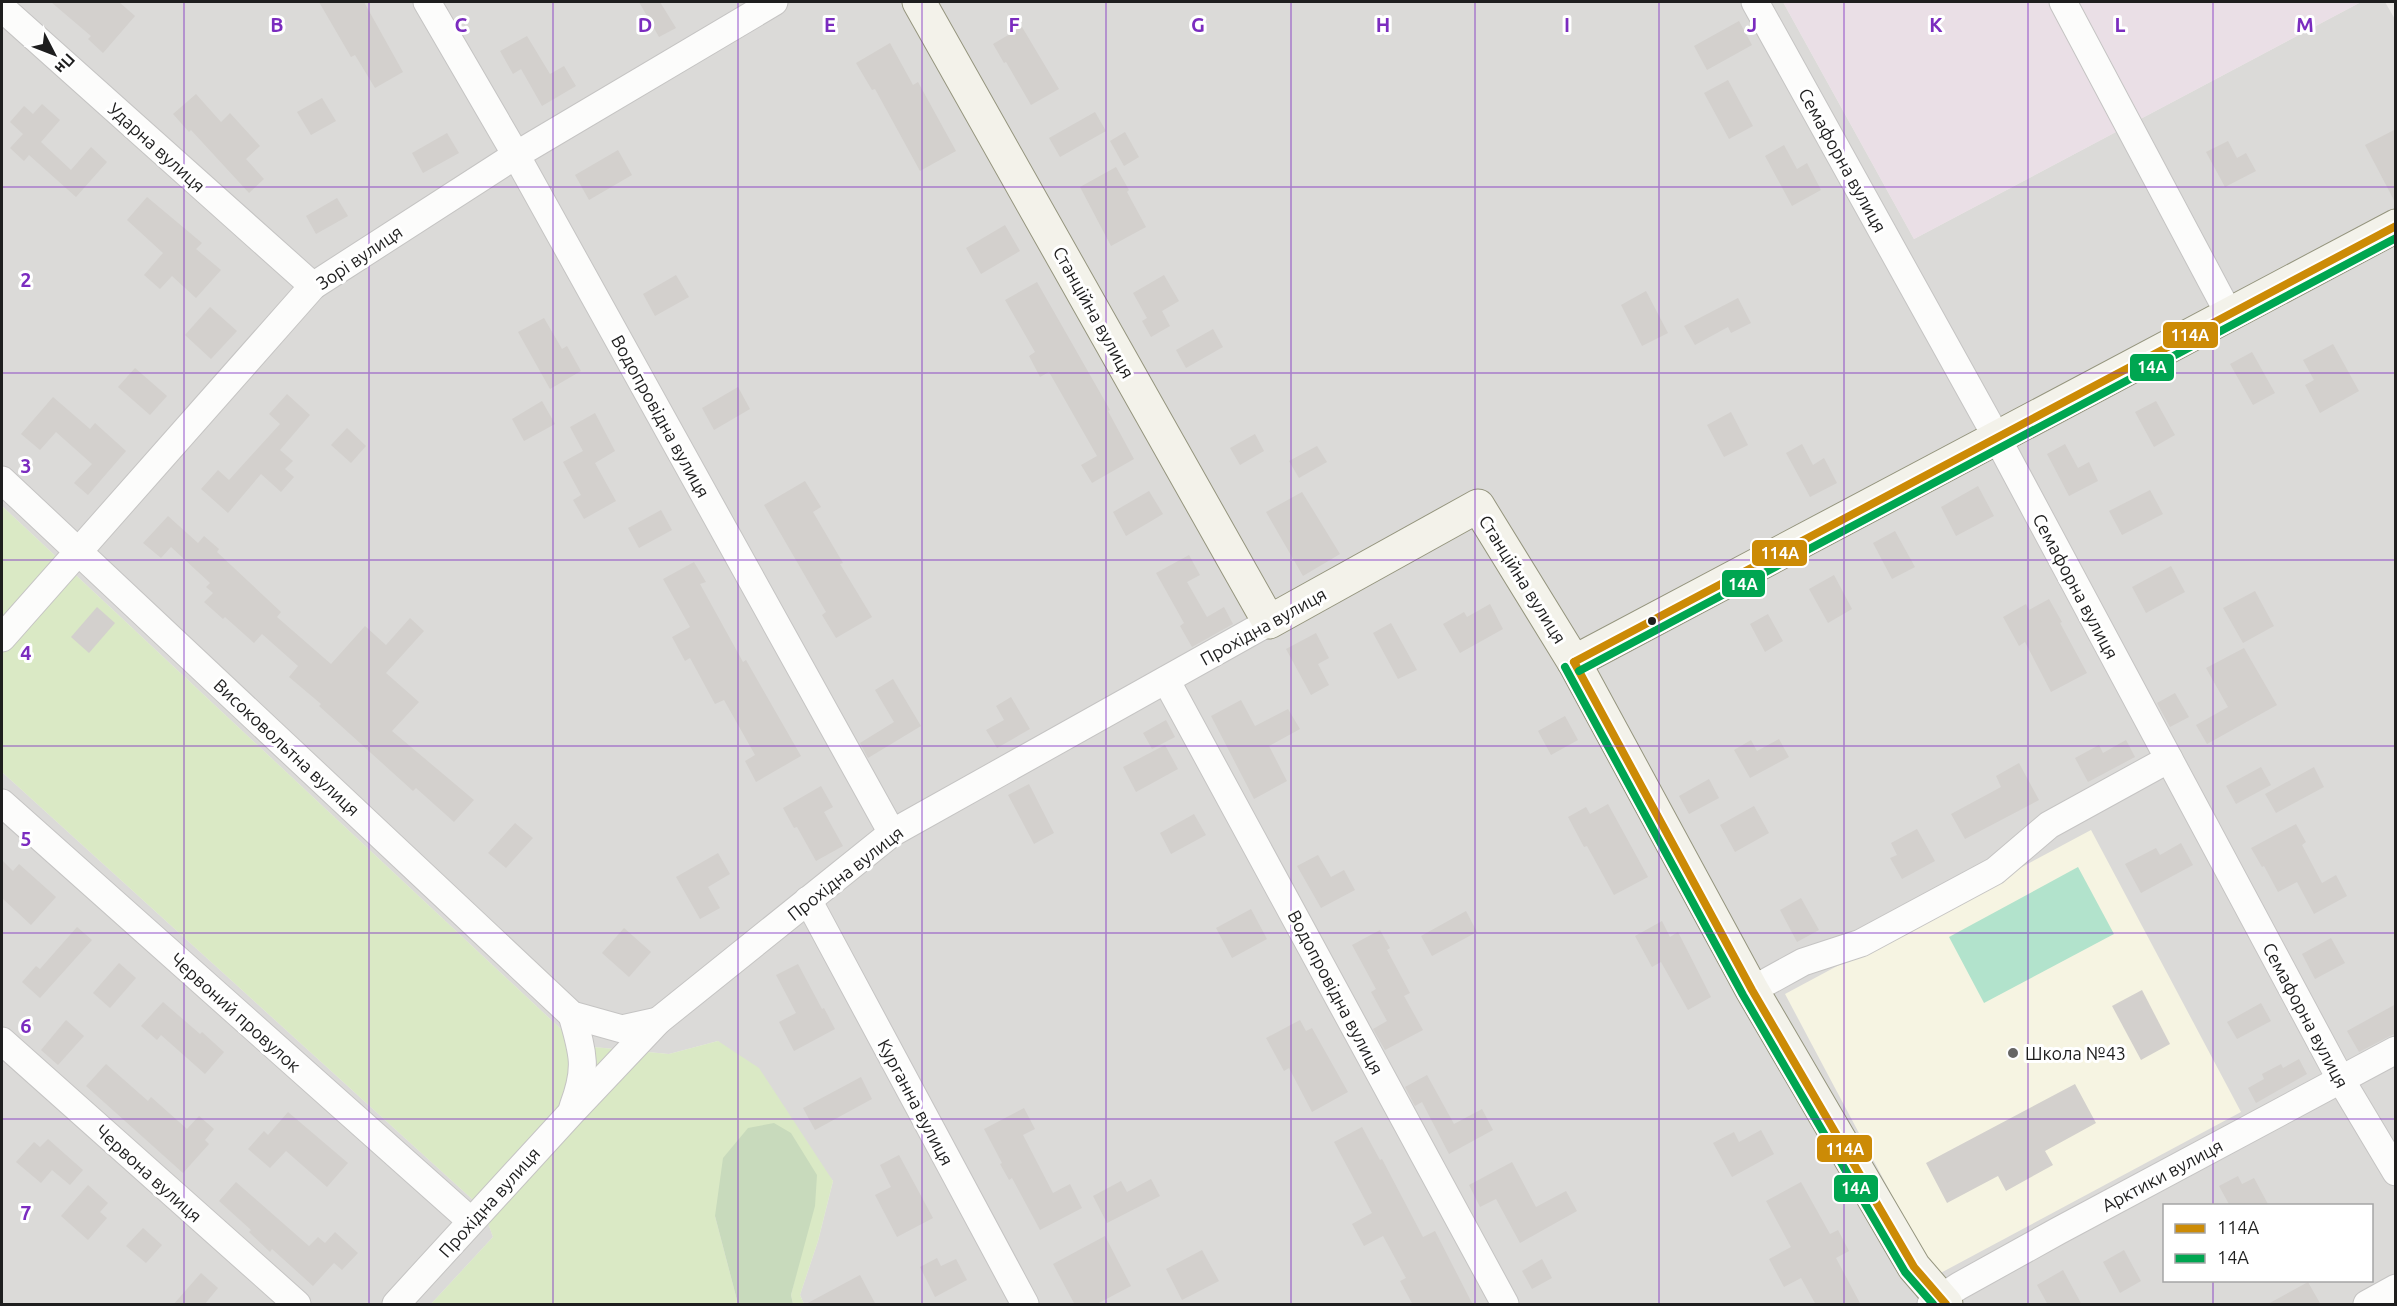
<svg xmlns="http://www.w3.org/2000/svg" width="2397" height="1306" viewBox="0 0 2397 1306" font-family="Ubuntu,sans-serif">
<style>
.residential{fill:#dbdad8;fill-rule:evenodd}
.industrial{fill:#eadfe6}
.education{fill:#f6f4e2}
.grass{fill:#dae9c5}
.forest{fill:#c8dabc}
.pitch{fill:#b2e3cc}
.building{fill:#d3d0cd}
.lines{fill:none;stroke-linecap:round;stroke-linejoin:round}
.street-casing{stroke:#c5c4c3;stroke-width:29}
.secondary-casing{stroke:#95957e;stroke-width:35}
.street{stroke:#fcfcfb;stroke-width:27}
.secondary{stroke:#f3f2ea;stroke-width:33}
.bus-1-casing{stroke:#fff;stroke-width:12}
.bus-2-casing{stroke:#fff;stroke-width:12}
.bus-1{stroke:#cc8b06;stroke-width:8}
.bus-2{stroke:#00a651;stroke-width:8}
.grid{fill:none;stroke:#7b2cbf;stroke-width:1.5;stroke-opacity:0.55}
.bus-dot{fill:#1e1e1e;stroke:#fff;stroke-width:2}
.poi-dot{fill:#666564;stroke:#fff;stroke-width:2}
.labels{text-anchor:middle;dominant-baseline:central;stroke-width:6;stroke-linejoin:round;paint-order:stroke}
.street-label{font-size:18px;fill:#1e1e1e;stroke:#fff}
.poi-label{font-size:18px;fill:#1e1e1e;stroke:#fff;text-anchor:start}
.grid-label{font-size:20px;text-anchor:middle;font-weight:bold;fill:#7b2cbf;stroke:#fff;stroke-width:6;stroke-linejoin:round;paint-order:stroke}
.line-badge{stroke:#fff;stroke-width:2}
.badge-label{font-size:16px;text-anchor:middle;font-weight:bold;fill:#fff}
</style>
<rect width="100%" height="100%" fill="#eceae7"/>
<g class="residential">
<path d="M2 2H1783L1914 239 2361 2H2385L2396 21 2395 1304H804L800 1295 818 1241 833 1181 718 1041 669 1054 593 1047 563 1031 2 506ZM2164 1206H2372V1280H2164Z"/>
<path d="M2 772 483 1209 493 1237 431 1304H2Z"/>
</g>
<path class="industrial" d="M1783 2H2361L1914 239Z"/>
<path class="education" d="M2091 830 2241 1112 1935 1276 1785 994Z"/>
<path class="grass" d="M2 506 563 1031 593 1047 669 1054 718 1041 759 1068 833 1181 818 1241 800 1295 804 1304H793L791 1295 799 1262 715 1216 738 1304H431L493 1237 483 1209 2 772Z"/>
<path class="forest" d="M774 1123 791 1133 817 1175 815 1206 791 1295 793 1304H738L715 1216 723 1158 748 1128Z"/>
<path class="pitch" d="M2078 867 2114 934 1984 1003 1949 937Z"/>
<g class="building">
<path d="M51 2H119L135 16 103 53 88 39 91 36Z"/>
<path d="M319 2H364L403 72 375 88 355 55 351 57Z"/>
<path d="M639 2H660L676 28 659 37Z"/>
<path d="M1739 21 1752 45 1707 70 1694 46Z"/>
<path d="M1022 27 1059 89 1031 105 1006 62 1004 63 993 44Z"/>
<path d="M527 36 550 74 564 66 576 86 542 106 521 69 513 74 500 51Z"/>
<path d="M890 43 913 85 918 82 956 151 920 171 875 89 872 90 856 63Z"/>
<path d="M1728 80 1753 126 1729 139 1704 93Z"/>
<path d="M196 94 221 122 230 113 260 146 246 159 264 179 249 193 191 130 189 132 173 114Z"/>
<path d="M322 98 336 121 311 135 297 112Z"/>
<path d="M42 104 60 120 41 142 71 170 91 147 107 162 76 197 29 155 24 161 10 148 23 134 10 122 24 106 33 114Z"/>
<path d="M1095 112 1106 131 1060 157 1049 138Z"/>
<path d="M2396 129V204L2365 145Z"/>
<path d="M1125 132 1139 157 1124 166 1110 141Z"/>
<path d="M447 133 459 153 423 173 412 153Z"/>
<path d="M2228 141 2237 158 2246 153 2256 171 2225 187 2206 152Z"/>
<path d="M1784 145 1797 169 1807 163 1821 190 1792 206 1765 156Z"/>
<path d="M618 150 632 175 589 200 575 175Z"/>
<path d="M1116 167 1129 190 1127 192 1146 227 1111 246 1080 187Z"/>
<path d="M147 197 202 243 196 249 221 270 196 298 172 276 160 289 144 275 163 253 127 220Z"/>
<path d="M337 198 348 216 316 234 306 216Z"/>
<path d="M1005 225 1020 251 981 274 966 248Z"/>
<path d="M676 275 689 297 655 316 643 294Z"/>
<path d="M1164 275 1179 301 1162 311 1170 326 1151 337 1142 321 1147 318 1133 293Z"/>
<path d="M1037 282 1110 410 1108 411 1134 459 1092 483 1081 465 1097 456 1049 372 1040 377 1029 356 1035 352 1005 300Z"/>
<path d="M1646 291 1668 333 1642 346 1621 305Z"/>
<path d="M1738 298 1751 323 1731 333 1728 327 1695 345 1684 326Z"/>
<path d="M210 307 237 331 211 359 185 335Z"/>
<path d="M544 318 562 349 567 346 581 371 550 389 518 332Z"/>
<path d="M1213 329 1223 347 1186 368 1176 350Z"/>
<path d="M2333 344 2359 391 2320 413 2305 385 2314 380 2303 360Z"/>
<path d="M2252 352 2275 393 2253 405 2230 364Z"/>
<path d="M135 368 167 396 150 415 118 387Z"/>
<path d="M738 387 750 409 714 430 702 408Z"/>
<path d="M287 394 310 415 280 450 293 461 285 469 294 477 281 492 261 474 228 513 201 489 218 470 229 480 280 424 269 414Z"/>
<path d="M53 397 90 429 95 423 126 451 88 495 74 483 92 464 56 432 40 450 21 434Z"/>
<path d="M542 401 555 424 524 441 512 419Z"/>
<path d="M2156 401 2175 435 2154 447 2135 412Z"/>
<path d="M1731 412 1748 445 1724 457 1707 425Z"/>
<path d="M595 413 615 451 595 463 616 501 584 519 573 500 581 495 563 462 583 451 570 427Z"/>
<path d="M347 428 366 446 351 463 331 445Z"/>
<path d="M1255 434 1264 451 1240 465 1230 448Z"/>
<path d="M1802 444 1813 465 1824 458 1837 483 1810 497 1786 453Z"/>
<path d="M2065 444 2078 468 2089 462 2098 481 2069 496 2047 454Z"/>
<path d="M1317 446 1327 462 1299 478 1289 461Z"/>
<path d="M805 481 821 507 813 512 843 563 840 564 872 617 836 638 822 615 826 612 764 505Z"/>
<path d="M1978 486 1994 516 1956 536 1941 507Z"/>
<path d="M2150 490 2163 514 2122 535 2109 511Z"/>
<path d="M1149 491 1163 514 1126 536 1113 512Z"/>
<path d="M1302 492 1340 554 1303 576 1266 512Z"/>
<path d="M661 510 672 530 639 548 628 528Z"/>
<path d="M168 516 198 543 204 536 219 549 217 552 281 612 277 617 331 664 365 626 386 645 410 618 424 631 386 673 419 702 392 731 474 800 454 822 416 788 413 791 319 706 321 704 289 677 298 666 262 634 254 643 225 617 223 619 204 602 213 593 206 587 210 583 171 547 161 558 143 543Z"/>
<path d="M1895 531 1915 567 1892 579 1873 543Z"/>
<path d="M1189 555 1200 575 1187 582 1207 617 1224 607 1233 624 1192 647 1180 626 1184 623 1156 573Z"/>
<path d="M694 562 706 582 700 584 743 662 746 660 801 756 756 782 745 761 755 755 724 700 715 704 690 658 685 661 672 637 690 627 663 579Z"/>
<path d="M2171 566 2185 592 2146 613 2132 587Z"/>
<path d="M1834 575 1852 609 1828 623 1809 589Z"/>
<path d="M2255 591 2274 626 2243 643 2223 608Z"/>
<path d="M2049 599 2062 622 2060 623 2087 673 2051 692 2025 642 2019 646 2003 617 2026 604 2029 610Z"/>
<path d="M1490 604 1503 629 1460 653 1443 624 1464 612 1467 617Z"/>
<path d="M97 607 115 623 89 653 71 637Z"/>
<path d="M1768 614 1783 641 1765 652 1750 624Z"/>
<path d="M1391 623 1417 670 1398 679 1373 633Z"/>
<path d="M1316 633 1329 658 1318 664 1329 685 1311 695 1286 649Z"/>
<path d="M2244 648 2277 705 2207 744 2196 725 2228 707 2206 668Z"/>
<path d="M893 679 921 726 868 758 860 743 894 722 875 690Z"/>
<path d="M2175 693 2189 717 2170 727 2157 703Z"/>
<path d="M1011 697 1030 729 997 748 986 730 1004 720 996 706Z"/>
<path d="M1241 700 1255 726 1288 709 1300 729 1269 746 1287 781 1254 799 1211 716Z"/>
<path d="M1565 716 1578 740 1551 755 1538 731Z"/>
<path d="M1166 720 1175 737 1152 749 1143 733Z"/>
<path d="M1779 739 1789 757 1750 778 1734 750 1751 740 1757 751Z"/>
<path d="M2126 740 2135 757 2088 782 2075 758 2099 745 2103 753Z"/>
<path d="M1165 745 1178 769 1136 792 1123 767Z"/>
<path d="M2019 763 2039 800 1965 839 1951 814 2001 787 1996 776Z"/>
<path d="M2261 767 2271 785 2236 804 2226 786Z"/>
<path d="M2314 767 2324 787 2276 813 2265 794Z"/>
<path d="M1709 779 1719 798 1689 814 1679 796Z"/>
<path d="M1029 784 1054 833 1034 844 1008 795Z"/>
<path d="M821 786 833 807 824 812 843 846 816 861 797 827 794 828 783 808Z"/>
<path d="M1608 804 1648 877 1614 895 1587 846 1584 847 1568 817 1586 807 1590 814Z"/>
<path d="M1754 806 1769 833 1735 852 1720 825Z"/>
<path d="M1194 814 1206 835 1171 854 1160 833Z"/>
<path d="M515 823 533 838 506 868 488 853Z"/>
<path d="M2296 824 2306 842 2302 845 2322 883 2336 875 2347 896 2314 914 2297 882 2278 892 2264 866 2262 867 2251 848Z"/>
<path d="M1917 829 1935 861 1902 879 1890 858 1897 855 1891 843Z"/>
<path d="M2181 843 2193 865 2141 893 2125 864 2156 848 2160 855Z"/>
<path d="M718 853 730 874 708 887 720 908 700 919 676 877Z"/>
<path d="M1318 855 1331 877 1344 870 1355 890 1321 908 1297 866Z"/>
<path d="M2 860 13 871 19 864 56 897 31 925 2 898Z"/>
<path d="M1801 898 1819 930 1797 942 1780 910Z"/>
<path d="M1251 909 1267 939 1232 958 1216 928Z"/>
<path d="M1466 911 1477 932 1432 956 1421 936Z"/>
<path d="M1662 921 1670 937 1678 932 1711 997 1688 1010 1661 962 1652 967 1635 936Z"/>
<path d="M77 927 92 940 40 998 22 982 36 966 40 969Z"/>
<path d="M624 928 651 952 629 977 602 953Z"/>
<path d="M1380 930 1390 948 1387 950 1410 993 1404 996 1423 1030 1385 1050 1373 1029 1387 1021 1371 992 1376 989 1352 945Z"/>
<path d="M2331 938 2345 963 2315 979 2302 954Z"/>
<path d="M119 963 136 978 110 1008 93 993Z"/>
<path d="M798 964 822 1009 824 1008 835 1029 794 1051 779 1022 796 1013 776 975Z"/>
<path d="M2142 990 2170 1044 2141 1060 2112 1006Z"/>
<path d="M163 1002 200 1034 202 1032 224 1052 205 1074 161 1035 157 1040 141 1026Z"/>
<path d="M2261 1003 2271 1021 2237 1039 2227 1022Z"/>
<path d="M2396 1004V1033L2359 1052 2347 1031Z"/>
<path d="M66 1020 84 1036 58 1065 41 1050Z"/>
<path d="M1300 1020 1306 1031 1312 1028 1348 1092 1312 1112 1289 1068 1284 1071 1266 1038Z"/>
<path d="M2299 1059 2307 1074 2256 1103 2248 1088 2264 1079 2262 1074 2281 1064 2283 1068Z"/>
<path d="M106 1064 148 1101 151 1097 187 1129 199 1116 214 1129 205 1140 209 1144 183 1173 86 1086Z"/>
<path d="M1427 1075 1454 1124 1482 1109 1493 1130 1449 1154 1422 1102 1415 1106 1405 1087Z"/>
<path d="M861 1077 872 1099 815 1130 803 1108Z"/>
<path d="M2075 1084 2096 1123 2045 1151 2053 1165 2006 1191 1998 1176 1947 1203 1926 1163Z"/>
<path d="M1024 1108 1035 1129 1023 1135 1053 1193 1070 1184 1082 1208 1040 1230 1012 1178 1009 1180 1000 1164 1002 1163 984 1129Z"/>
<path d="M288 1112 348 1163 327 1187 286 1151 270 1168 248 1149 264 1131 268 1135Z"/>
<path d="M1362 1127 1380 1160 1382 1159 1423 1237 1435 1231 1473 1305H1413L1400 1281 1406 1278 1383 1236 1364 1246 1352 1224 1372 1213 1334 1142Z"/>
<path d="M1761 1130 1774 1154 1732 1177 1713 1143 1734 1132 1739 1142Z"/>
<path d="M48 1139 83 1170 70 1185 52 1170 41 1183 16 1162 34 1142 40 1147Z"/>
<path d="M899 1155 933 1218 897 1237 875 1195 891 1187 880 1165Z"/>
<path d="M1512 1162 1536 1207 1566 1191 1577 1211 1520 1243 1496 1199 1480 1207 1469 1185Z"/>
<path d="M2238 1176 2242 1184 2254 1178 2269 1206H2230L2219 1186Z"/>
<path d="M1151 1179 1160 1196 1107 1223 1093 1196 1121 1181 1127 1192Z"/>
<path d="M236 1182 309 1246 318 1237 325 1243 335 1232 358 1253 342 1270 334 1263 313 1286 272 1249 270 1252 249 1232 251 1230 219 1201Z"/>
<path d="M1801 1182 1830 1234 1838 1230 1849 1251 1836 1258 1861 1305H1816L1801 1278 1784 1287 1769 1259 1791 1247 1766 1201Z"/>
<path d="M88 1185 108 1203 100 1212 107 1218 88 1240 61 1216Z"/>
<path d="M143 1228 162 1245 146 1263 126 1246Z"/>
<path d="M1105 1236 1131 1286 1095 1305H1075L1053 1264Z"/>
<path d="M1202 1250 1219 1281 1182 1300 1166 1269Z"/>
<path d="M2124 1250 2141 1281 2120 1293 2103 1262Z"/>
<path d="M937 1258 941 1266 956 1259 967 1280 935 1297 920 1267Z"/>
<path d="M1542 1259 1552 1278 1532 1289 1522 1271Z"/>
<path d="M2063 1270 2082 1305H2048L2037 1285Z"/>
<path d="M201 1273 218 1288 204 1305H173Z"/>
<path d="M860 1275 876 1305H804Z"/>
<path d="M2308 1282 2321 1305H2266Z"/>
</g>
<g class="lines">
<defs>
<g id="street">
<path d="M427 2 516 155 892 833"/>
<path d="M1755 2 1997 438 2341 1080 2396 1172"/>
<path d="M2063 2 2229 314"/>
<path d="M2 8 313 286"/>
<path d="M2 480 572 1015 622 1029 658 1021"/>
<path d="M2 638 313 286 516 155 774 2"/>
<path d="M1166 680 1505 1304"/>
<path d="M2 803 471 1221"/>
<path d="M808 900 1025 1304"/>
<path d="M1752 990 1803 962 1861 943 1995 871 2049 825 2169 759"/>
<path d="M572 1015C583 1053 588 1068 573 1107"/>
<path d="M2 1041 297 1304"/>
<path d="M396 1304 571 1113 658 1021 892 833 1269 622"/>
<path d="M1931 1304 1959 1286 2058 1231 2396 1050"/>
<path d="M2367 1304 2396 1288"/>
</g>
<g id="secondary">
<path d="M919 2 1269 622 1478 506 1574 662 1752 990 1914 1267 1946 1304"/>
<path d="M1574 662 2396 226"/>
</g>
</defs>
<use href="#street" class="street-casing"/>
<use href="#secondary" class="secondary-casing"/>
<use href="#street" class="street"/>
<use href="#secondary" class="secondary"/>
<defs>
<g id="bus-1">
<path d="M1574 662 2396 226"/>
<path d="M1574 662 1752 990 1914 1267 1946 1304"/>
</g>
<g id="bus-2">
<path d="M1565 667 1743 995 1905 1272 1933 1304"/>
<path d="M1579 671 2396 238"/>
</g>
</defs>
<use href="#bus-1" class="bus-1-casing"/>
<use href="#bus-2" class="bus-2-casing"/>
<use href="#bus-1" class="bus-1"/>
<use href="#bus-2" class="bus-2"/>
</g>
<path class="grid" d="M184 2V1304M369 2V1304M553 2V1304M738 2V1304M922 2V1304M1106 2V1304M1291 2V1304M1475 2V1304M1659 2V1304M1844 2V1304M2028 2V1304M2213 2V1206M2 187H2396M2 373H2396M2 560H2396M2 746H2396M2 933H2396M2 1119H2396M2213 1280V1304"/>
<circle class="bus-dot" cx="1652" cy="621" r="5"/>
<circle class="poi-dot" cx="2013" cy="1053" r="6"/>
<g class="labels">
<g class="street-label">
<text transform="translate(157 147) rotate(42)">Ударна вулиця</text>
<text transform="translate(1843 160) rotate(61)">Семафорна вулиця</text>
<text transform="translate(359 257) rotate(-34)">Зорі вулиця</text>
<text transform="translate(1094 312) rotate(61)">Станційна вулиця</text>
<text transform="translate(661 416) rotate(61)">Водопровідна вулиця</text>
<text transform="translate(1523 579) rotate(58)">Станційна вулиця</text>
<text transform="translate(2076 586) rotate(62)">Семафорна вулиця</text>
<text transform="translate(1263 626) rotate(-29)">Прохідна вулиця</text>
<text transform="translate(287 747) rotate(43)">Високовольтна вулиця</text>
<text transform="translate(845 873) rotate(-38)">Прохідна вулиця</text>
<text transform="translate(1336 992) rotate(62)">Водопровідна вулиця</text>
<text transform="translate(236 1012) rotate(42)">Червоний провулок</text>
<text transform="translate(2306 1015) rotate(62)">Семафорна вулиця</text>
<text transform="translate(916 1102) rotate(62)">Курганна вулиця</text>
<text transform="translate(149 1173) rotate(42)">Червона вулиця</text>
<text transform="translate(2162 1175) rotate(-28)">Арктики вулиця</text>
<text transform="translate(489 1202) rotate(-48)">Прохідна вулиця</text>
</g>
<g class="poi-label">
<text x="2025" y="1053">Школа №43</text>
</g>
</g>
<g class="grid-label">
<text x="277" y="32">B</text>
<text x="461" y="32">C</text>
<text x="645" y="32">D</text>
<text x="830" y="32">E</text>
<text x="1014" y="32">F</text>
<text x="1198" y="32">G</text>
<text x="1383" y="32">H</text>
<text x="1567" y="32">I</text>
<text x="1752" y="32">J</text>
<text x="1936" y="32">K</text>
<text x="2120" y="32">L</text>
<text x="2305" y="32">M</text>
<text x="26" y="287">2</text>
<text x="26" y="473">3</text>
<text x="26" y="660">4</text>
<text x="26" y="846">5</text>
<text x="26" y="1033">6</text>
<text x="26" y="1220">7</text>
</g>
<g class="line-badge">
<rect x="2162" y="321" width="57" height="28" rx="6" fill="#cc8b06"/>
<rect x="2129" y="353" width="46" height="29" rx="6" fill="#00a651"/>
<rect x="1751" y="539" width="57" height="28" rx="6" fill="#cc8b06"/>
<rect x="1721" y="569" width="45" height="29" rx="6" fill="#00a651"/>
<rect x="1816" y="1134" width="57" height="29" rx="6" fill="#cc8b06"/>
<rect x="1833" y="1174" width="46" height="29" rx="6" fill="#00a651"/>
</g>
<g class="badge-label">
<text x="2190" y="341">114А</text>
<text x="2152" y="373">14А</text>
<text x="1780" y="559">114А</text>
<text x="1743" y="590">14А</text>
<text x="1845" y="1155">114А</text>
<text x="1856" y="1194">14А</text>
</g>
<rect width="2397" height="1306" fill="none" stroke="#1e1e1e" stroke-width="6"/>
<rect x="2163" y="1204" width="210" height="78" fill="#ffffff" stroke="#a5a5a5" stroke-width="1.5"/>
<rect x="2175" y="1224" width="30" height="9" fill="#cc8b06" stroke="#a5a5a5" stroke-width="1.5"/>
<text x="2217" y="1234" font-size="18" fill="#1e1e1e">114А</text>
<rect x="2175" y="1254" width="30" height="9" fill="#00a651" stroke="#a5a5a5" stroke-width="1.5"/>
<text x="2217" y="1264" font-size="18" fill="#1e1e1e">14А</text>
<g transform="translate(54 54) rotate(132)" stroke="#ffffff" stroke-width="4.5" paint-order="stroke">
<path d="M0-4.5L10 22L0 15L-10 22Z" fill="#1e1e1e"/>
<text y="-9" font-size="16" font-weight="bold" text-anchor="middle" fill="#1e1e1e">Пн</text>
</g>
</svg>
